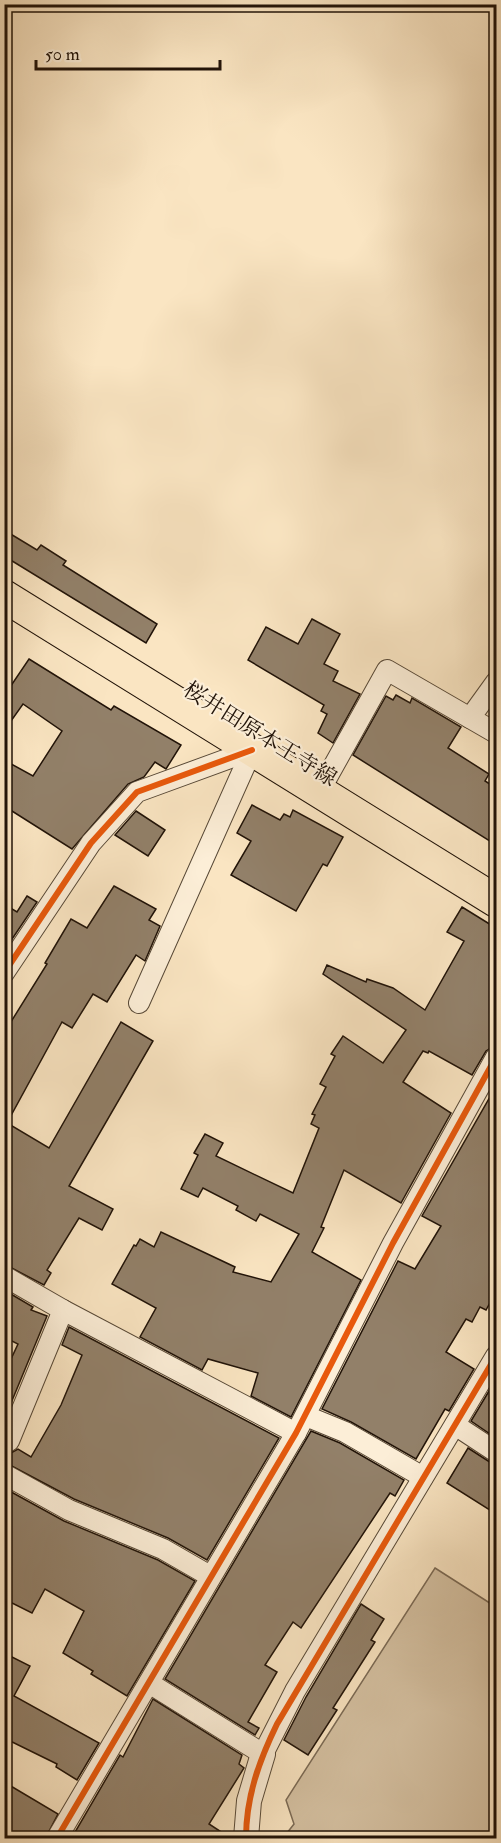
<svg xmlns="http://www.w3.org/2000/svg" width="501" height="1843" viewBox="0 0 501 1843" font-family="'IM FELL Double Pica','Noto Serif JP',serif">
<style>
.green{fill:#d5c1a2;stroke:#7b6a55;stroke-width:1.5}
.building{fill:#928069;stroke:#211308;stroke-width:1.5}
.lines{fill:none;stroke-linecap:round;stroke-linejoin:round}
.minor-casing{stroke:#574836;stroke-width:22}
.tertiary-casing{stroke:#574836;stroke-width:26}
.primary-casing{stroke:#211308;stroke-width:34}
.minor{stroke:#fceed7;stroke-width:20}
.tertiary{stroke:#fceed7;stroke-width:24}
.primary{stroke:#fae5c2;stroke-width:32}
.cycleway-casing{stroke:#fceed7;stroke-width:10}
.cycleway{stroke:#e8590c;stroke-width:6}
.labels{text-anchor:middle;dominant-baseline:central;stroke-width:4.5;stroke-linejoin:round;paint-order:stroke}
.street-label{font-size:22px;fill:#211308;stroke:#fceed7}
</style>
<rect width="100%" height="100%" fill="#fae5c2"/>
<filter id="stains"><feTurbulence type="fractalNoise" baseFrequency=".00333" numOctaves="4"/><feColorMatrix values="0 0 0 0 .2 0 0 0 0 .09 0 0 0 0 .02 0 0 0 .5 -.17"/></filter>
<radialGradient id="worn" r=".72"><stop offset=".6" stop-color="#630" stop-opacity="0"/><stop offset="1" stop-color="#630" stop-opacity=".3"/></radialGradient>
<path class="green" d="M435 1568 496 1607V1838H283L294 1824 286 1800Z"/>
<g class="building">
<path d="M4 530 37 550 41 545 66 561 63 565 157 624 146 643 4 556Z"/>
<path d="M312 619 340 634 324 664 338 671 333 681 360 694 333 743 318 733 327 714 321 711 324 705 248 660 266 627 298 644Z"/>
<path d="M29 659 111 710 114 706 181 745 166 769 155 762 144 777 128 784 72 849 4 806V760L33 776 62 731 23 704 4 731V696Z"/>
<path d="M396 695 410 703 412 698 461 727 448 748 489 774 485 781 496 788V845L353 755 386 696 393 700Z"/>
<path d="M252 805 280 820 284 814 290 817 293 810 343 837 327 866 323 864 296 911 231 875 251 841 237 833Z"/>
<path d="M136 811 165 830 148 856 115 835Z"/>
<path d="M114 886 156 909 149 920 160 926 145 961 136 955 107 1002 93 994 72 1028 62 1022 7 1123 49 1148 121 1022 153 1041 69 1186 113 1209 102 1230 79 1218 47 1270 51 1273 44 1285 4 1264V1033L47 964 45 963 71 919 87 928Z"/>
<path d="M27 896 37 902 4 951V904L17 912Z"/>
<path d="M462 907 496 928V1045L486 1051 472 1075 429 1051 428 1053 423 1051 403 1082 451 1113 401 1203 344 1170 321 1227 324 1228 312 1252 361 1280 291 1417 251 1396 258 1373 208 1359 202 1370 140 1337 156 1308 112 1284 134 1245 136 1246 140 1239 154 1247 161 1232 235 1267 233 1272 271 1282 299 1234 260 1214 256 1221 236 1210 238 1206 203 1188 198 1197 181 1189 198 1155 194 1153 205 1134 223 1143 216 1156 293 1193 319 1128 311 1124 315 1115 312 1114 326 1087 320 1084 335 1056 331 1054 343 1036 383 1063 406 1030 323 974 327 965 366 982 367 979 393 988 425 1010 464 941 447 932Z"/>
<path d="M496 1081V1292L486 1310 480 1307 472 1322 466 1319 446 1352 474 1369 449 1411 445 1409 416 1459 351 1422 322 1409 398 1261 415 1269 441 1226 422 1216 495 1088 493 1087Z"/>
<path d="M4 1290 33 1307 31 1310 47 1316 4 1420V1374L18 1344 4 1337Z"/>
<path d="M69 1327 279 1438 207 1560 168 1538 74 1499 4 1462V1452L11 1453 18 1449 31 1457 61 1405 82 1355 62 1345Z"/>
<path d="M495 1381 496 1382V1438L471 1421Z"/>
<path d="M311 1431 340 1443 404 1480 395 1496 390 1493 301 1628 293 1622 265 1665 277 1672 248 1722 259 1728 255 1735 165 1679Z"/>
<path d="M468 1448 496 1466V1514L447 1483Z"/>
<path d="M4 1488 64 1521 158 1560 195 1581 127 1696 91 1674 93 1671 63 1653 84 1611 45 1589 32 1613 4 1599Z"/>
<path d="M361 1604 384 1619 371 1640 375 1642 333 1708 337 1710 308 1755 284 1740 306 1697Z"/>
<path d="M4 1653 30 1666 14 1696 99 1743 77 1780 56 1767 57 1764 4 1738Z"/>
<path d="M153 1699 242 1755 239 1764 244 1768 209 1824 232 1839H71L120 1755 123 1757Z"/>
<path d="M4 1782 58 1814 45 1839H4Z"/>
</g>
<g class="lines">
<defs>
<g id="minor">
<path d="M470 718 496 682"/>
<path d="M319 792 387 670 496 733"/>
<path d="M4 973 91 843 137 792 252 750"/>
<path d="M139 1003 252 750"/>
<path d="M4 1276 63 1310 296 1433"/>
<path d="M306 1416 345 1432 423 1477"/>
<path d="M455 1425 496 1452"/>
<path d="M4 1439 9 1441 63 1310"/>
<path d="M4 1474 69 1510 163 1549 203 1572 212 1574"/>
<path d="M149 1683 263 1754 295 1691 496 1356"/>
<path d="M57 1838 296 1433 393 1243 496 1057"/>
</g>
<path id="tertiary" d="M246 1838 249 1801 263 1754"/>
<path id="primary" d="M4 596 496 901"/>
</defs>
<use href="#minor" class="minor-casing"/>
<use href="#tertiary" class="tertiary-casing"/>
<use href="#primary" class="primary-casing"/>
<use href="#minor" class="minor"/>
<use href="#tertiary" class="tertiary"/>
<use href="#primary" class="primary"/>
<defs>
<g id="cycleway">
<path d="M4 973 91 843 137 792 252 750"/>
<path d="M57 1838 296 1433 393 1243 496 1057"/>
<path d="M246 1838C246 1797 259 1761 277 1724L496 1356"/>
</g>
</defs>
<use href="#cycleway" class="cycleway-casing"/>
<use href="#cycleway" class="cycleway"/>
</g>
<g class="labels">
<g class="street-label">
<text transform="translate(260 734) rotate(32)">桜井田原本王寺線</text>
</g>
</g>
<rect width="501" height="1843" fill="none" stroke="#fae5c2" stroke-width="24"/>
<rect x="6" y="6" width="489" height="1831" fill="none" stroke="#211308" stroke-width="3"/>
<rect x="12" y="12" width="477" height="1819" fill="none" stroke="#211308" stroke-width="1.5"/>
<path d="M36 60v9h184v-9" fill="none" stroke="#211308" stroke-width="3"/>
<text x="45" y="60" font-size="18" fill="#211308" stroke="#fceed7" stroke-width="4.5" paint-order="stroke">50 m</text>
<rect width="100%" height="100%" filter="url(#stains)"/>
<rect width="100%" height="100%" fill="url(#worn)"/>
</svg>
